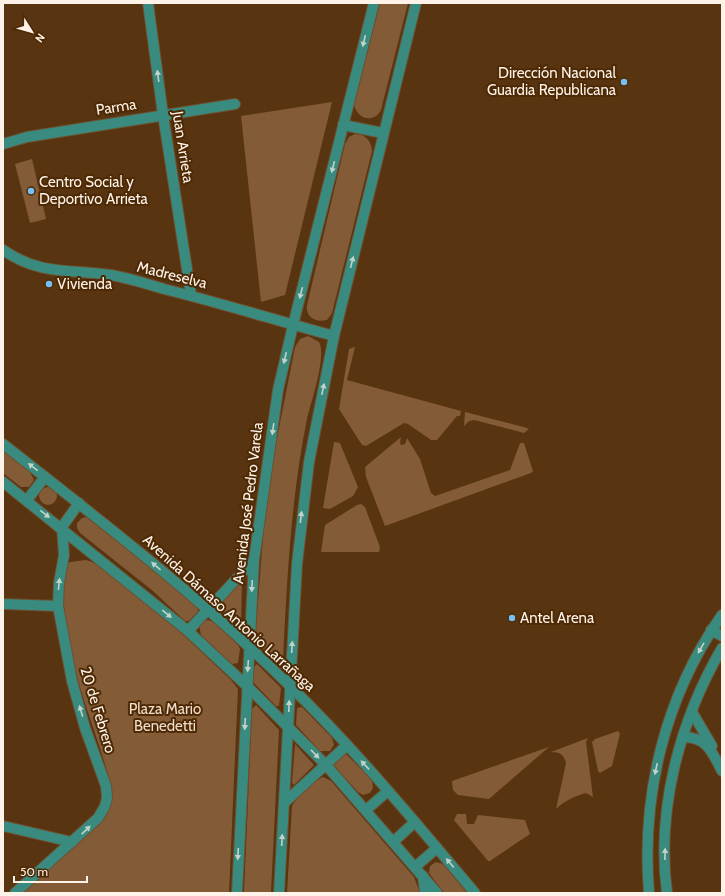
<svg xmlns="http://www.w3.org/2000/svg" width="725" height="896" viewBox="0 0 725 896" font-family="Cabin,sans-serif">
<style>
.green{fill:#835b36}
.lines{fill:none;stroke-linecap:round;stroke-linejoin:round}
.minor-casing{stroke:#6f4f2f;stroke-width:12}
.minor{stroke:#398b7f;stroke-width:10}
.oneway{fill:#c3d3c9}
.poi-dot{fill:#76c0f7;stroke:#4d2a04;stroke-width:1.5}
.labels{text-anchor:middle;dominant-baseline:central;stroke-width:4;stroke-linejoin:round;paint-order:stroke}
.poi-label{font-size:15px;fill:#fef2e9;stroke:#4d2a04;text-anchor:start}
.street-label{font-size:15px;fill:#fef2e9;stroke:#4d2a04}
.park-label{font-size:15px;fill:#f0ddcd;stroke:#4d2a04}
</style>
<rect width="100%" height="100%" fill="#583411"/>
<g class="green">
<path d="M380 3H408L381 110C374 124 357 119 354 105Z"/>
<path d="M332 102 285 295 261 302 241 116Z"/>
<path d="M355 134C365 134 371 140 372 151L332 313 327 320C316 323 305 317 307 305L345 144 349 137Z"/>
<path d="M32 159 46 219 30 223 15 164Z"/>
<path d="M308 336 319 342C327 355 311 402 307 419 291 498 287 579 283 660L278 663 255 641 264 523 274 453 295 347 300 339Z"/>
<path d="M355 347 347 380 461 411 460 416H457L437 440H431L408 424 404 423 366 446 362 445 339 409 349 349Z"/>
<path d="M465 412 524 427 529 429 524 433 474 420 469 421 464 426Z"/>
<path d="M401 437 400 443 401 445 405 444 407 438 420 459 431 493 435 496 510 470 520 443H524L533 471 531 473 385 526 366 477 365 467Z"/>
<path d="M334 442 340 443 358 487 353 496 330 509 323 508Z"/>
<path d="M3 451 30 472 34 480 29 487H21L3 473Z"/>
<circle cx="48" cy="496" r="9"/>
<path d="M361 504 365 507 380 547 379 552H321L325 525 357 505Z"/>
<path d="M86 517 154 569 198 608V611L189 621H185L153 591 80 533 77 528V523L82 518Z"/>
<path d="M86 560 98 564 106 570 175 627 231 680 238 689 229 893H21L103 818 111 805 112 790C93 712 54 646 66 564L70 562Z"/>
<path d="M242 580 241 626 240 628 218 607Z"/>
<path d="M208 620 214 622 238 645 240 649 238 663 232 664 201 635 199 626 204 621Z"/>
<path d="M257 664 281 688 279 706H276L254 683V667Z"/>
<path d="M256 705 279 730 271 893H244L252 709Z"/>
<path d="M302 707 332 738 334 745 330 751H320L296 725 297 708Z"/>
<path d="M618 731 620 734 612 766 600 773 598 771 592 742 595 739Z"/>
<path d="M588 738 586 742 593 797 586 793C575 796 564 801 556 809L566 763C564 755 560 752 551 752Z"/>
<path d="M295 744 314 765 294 785 292 783Z"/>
<path d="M549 747 489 799 458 795 453 790 452 781Z"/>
<path d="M345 753 372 780 373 788 370 793 363 795 358 792 334 766V764Z"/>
<path d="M323 777 331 781 414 877 420 893H287L292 806C298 795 311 782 323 777Z"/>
<path d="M457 814H466L467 824H474L478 815 525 820 530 834 490 861H488L454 820Z"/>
<path d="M436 862 443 864 467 893H444L429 873 430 866Z"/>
</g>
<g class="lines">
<defs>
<g id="minor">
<path d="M148 3 163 115 191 295"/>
<path d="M343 125 383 133"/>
<path d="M3 144 27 137 235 104"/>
<path d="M3 250C41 276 70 269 111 275 129 278 147 284 164 289 221 303 278 321 334 336"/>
<path d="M3 444C101 521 200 597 289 685 356 750 415 822 475 893"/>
<path d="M3 482 188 631 246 685 326 765 437 893"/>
<path d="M27 500 45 477"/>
<path d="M3 604 58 606"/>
<path d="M711 630 722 636"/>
<path d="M188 631 254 560"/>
<path d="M692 712 712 746"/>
<path d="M683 737C707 737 712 752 722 771"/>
<path d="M284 803 346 746"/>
<path d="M366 810 388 791"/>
<path d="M3 826 72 842"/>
<path d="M393 842 415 822"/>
<path d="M415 867 437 848"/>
<path d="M423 876 425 893"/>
<path d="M15 893 98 818 105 806 107 798 106 786 85 728 72 681 58 606 59 583 64 555 62 527 79 503"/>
<path d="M237 893 254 560 278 390 293 325 374 3"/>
<path d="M279 893 297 564 309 462 334 336 416 3"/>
<path d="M649 893C641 795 665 696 722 615"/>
<path d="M667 893C656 809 680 720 722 648"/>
</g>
</defs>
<use href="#minor" class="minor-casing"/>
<use href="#minor" class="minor"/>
</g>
<defs><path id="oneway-solid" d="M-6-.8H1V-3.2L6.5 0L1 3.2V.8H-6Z"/></defs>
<g class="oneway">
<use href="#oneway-solid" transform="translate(364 41) rotate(104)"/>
<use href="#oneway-solid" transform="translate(158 76) rotate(-98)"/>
<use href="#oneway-solid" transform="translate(333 167) rotate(104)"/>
<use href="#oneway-solid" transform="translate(352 262) rotate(-76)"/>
<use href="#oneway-solid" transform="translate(301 293) rotate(104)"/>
<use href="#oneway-solid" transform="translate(285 358) rotate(103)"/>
<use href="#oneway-solid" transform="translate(323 389) rotate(-78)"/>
<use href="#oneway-solid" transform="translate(273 429) rotate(98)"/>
<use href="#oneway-solid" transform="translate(33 467) rotate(-142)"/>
<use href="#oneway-solid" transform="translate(45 514) rotate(38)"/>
<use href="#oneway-solid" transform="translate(301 517) rotate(-83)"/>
<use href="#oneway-solid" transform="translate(156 566) rotate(-140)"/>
<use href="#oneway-solid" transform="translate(59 584) rotate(-84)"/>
<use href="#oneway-solid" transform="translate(252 586) rotate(93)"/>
<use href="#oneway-solid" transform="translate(167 614) rotate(39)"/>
<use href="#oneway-solid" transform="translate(292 647) rotate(-87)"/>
<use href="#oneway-solid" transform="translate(701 648) rotate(120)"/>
<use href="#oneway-solid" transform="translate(248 666) rotate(94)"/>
<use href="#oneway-solid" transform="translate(289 706) rotate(-88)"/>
<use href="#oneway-solid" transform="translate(81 711) rotate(-106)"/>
<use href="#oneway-solid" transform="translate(245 724) rotate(93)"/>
<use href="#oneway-solid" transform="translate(315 754) rotate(46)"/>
<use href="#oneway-solid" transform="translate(365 765) rotate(-133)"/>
<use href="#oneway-solid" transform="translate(656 769) rotate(102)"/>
<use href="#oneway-solid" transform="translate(86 830) rotate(-43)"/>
<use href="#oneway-solid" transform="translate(282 840) rotate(-87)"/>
<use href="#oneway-solid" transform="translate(238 854) rotate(93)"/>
<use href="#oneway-solid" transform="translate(665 854) rotate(-89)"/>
<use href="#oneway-solid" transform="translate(450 863) rotate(-130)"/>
</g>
<g class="poi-dot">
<circle cx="624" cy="82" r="4"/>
<circle cx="31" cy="191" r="4"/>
<circle cx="49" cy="284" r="4"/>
<circle cx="512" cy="618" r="4"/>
</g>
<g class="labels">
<g class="poi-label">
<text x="616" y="73" text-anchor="end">Dirección Nacional<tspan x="616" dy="17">Guardia Republicana</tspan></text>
<text x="39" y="182">Centro Social y<tspan x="39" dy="17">Deportivo Arrieta</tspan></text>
<text x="57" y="284">Vivienda</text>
<text x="520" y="618">Antel Arena</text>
</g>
<g class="street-label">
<text transform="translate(116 107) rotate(-9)">Parma</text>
<text transform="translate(183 147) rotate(81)">Juan Arrieta</text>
<text transform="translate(172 275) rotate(14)">Madreselva</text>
<text transform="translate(248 503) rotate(-83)">Avenida José Pedro Varela</text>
<text transform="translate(229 613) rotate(42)">Avenida Dámaso Antonio Larrañaga</text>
<text transform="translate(98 710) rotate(73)">20 de Febrero</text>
</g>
<g class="park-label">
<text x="165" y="709">Plaza Mario<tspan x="165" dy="17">Benedetti</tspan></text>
</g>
</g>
<rect width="725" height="896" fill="none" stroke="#fef2e9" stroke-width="8"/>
<g transform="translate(32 32) rotate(127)" stroke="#4d2a04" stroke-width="3" paint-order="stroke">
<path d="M0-3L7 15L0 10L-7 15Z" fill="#fef2e9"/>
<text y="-6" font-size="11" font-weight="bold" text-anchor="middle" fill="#fef2e9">N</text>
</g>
<path d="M14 876v6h73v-6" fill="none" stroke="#fef2e9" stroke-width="2"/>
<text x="20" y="876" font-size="12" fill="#fef2e9" stroke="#4d2a04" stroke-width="3" paint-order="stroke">50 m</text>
</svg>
